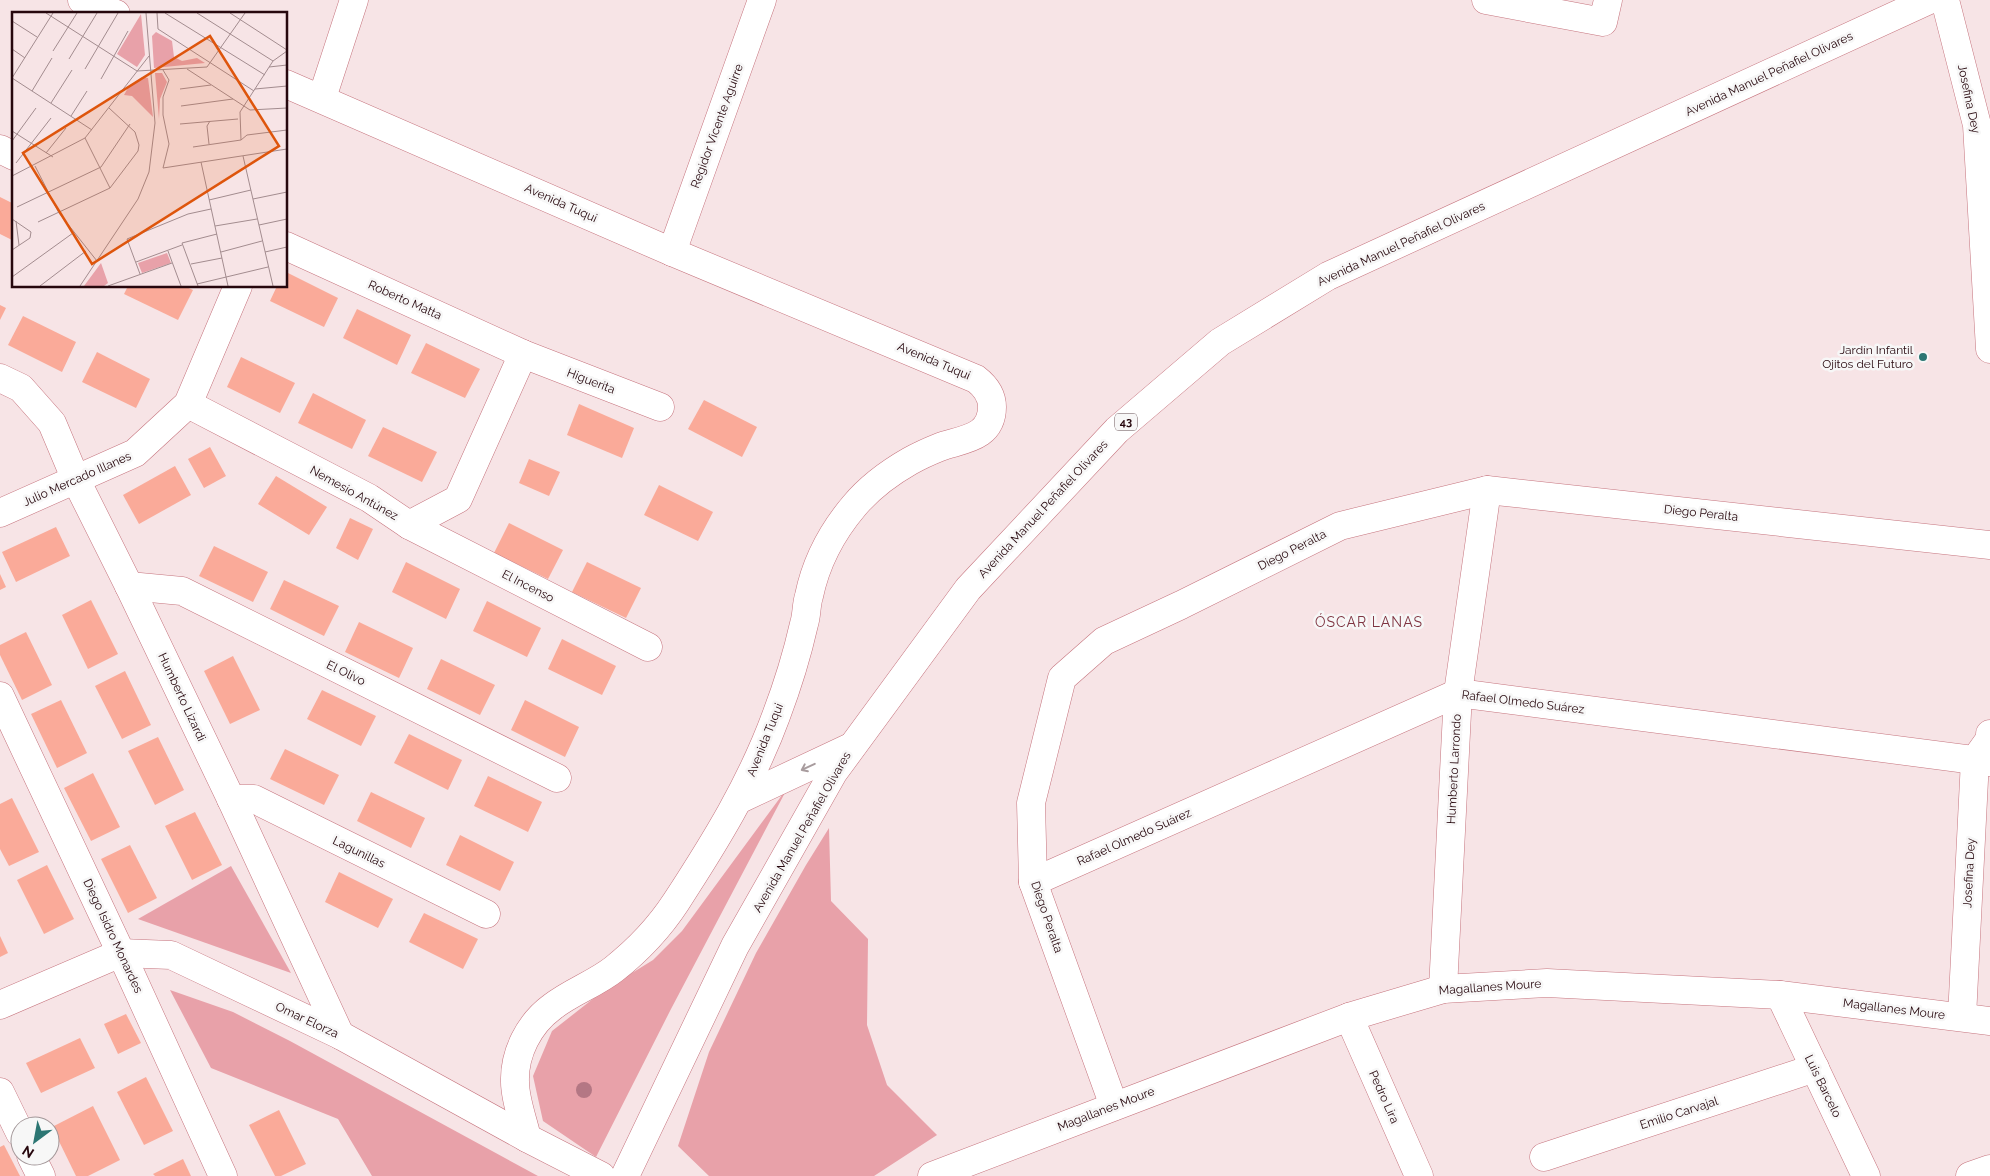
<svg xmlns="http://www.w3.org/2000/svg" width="1990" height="1176" viewBox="0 0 1990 1176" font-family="Raleway,sans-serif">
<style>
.green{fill:#e8a1a9}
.building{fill:#faaa99}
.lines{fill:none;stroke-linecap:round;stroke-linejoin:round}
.minor-casing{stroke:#c6747e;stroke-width:29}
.major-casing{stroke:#c6747e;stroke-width:29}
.minor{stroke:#fff;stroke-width:28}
.major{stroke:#fff;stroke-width:28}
.tree{fill:#b47784}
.oneway{stroke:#a89c9e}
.poi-dot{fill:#2c7673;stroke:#f7f7f7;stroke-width:2}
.labels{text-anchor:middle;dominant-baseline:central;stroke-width:5;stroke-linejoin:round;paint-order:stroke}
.shield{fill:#f7f7f7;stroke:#654f53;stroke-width:1}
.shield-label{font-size:11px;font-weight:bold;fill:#26070d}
.street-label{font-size:12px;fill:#26070d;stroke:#f7f7f7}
.poi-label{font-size:12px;fill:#26070d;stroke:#f7f7f7;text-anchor:end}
.neighbourhood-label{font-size:14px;letter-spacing:1px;fill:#7f3441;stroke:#f7f7f7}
.inset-road{fill:none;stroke:#a38c8f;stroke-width:1}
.view{fill:#de550c;fill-opacity:0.15;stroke:#de550c;stroke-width:2.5}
.inset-edge{fill:none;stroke:#26070d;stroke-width:2.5}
</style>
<rect width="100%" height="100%" fill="#f7e4e6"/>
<g class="green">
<path d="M788 787 671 1009 596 1157 543 1121 533 1076 552 1031 603 991 653 960 682 931Z"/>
<path d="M829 828 831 901 868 939 867 1025 887 1085 937 1135 874 1176H709L678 1146 709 1052 756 953 806 865Z"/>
<path d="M231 866 291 973 138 919Z"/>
<path d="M170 990 233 1012 290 1041 538 1176H372L338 1119 211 1068Z"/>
</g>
<g class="building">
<path d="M0 197 14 204V241L0 234Z"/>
<path d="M286 272 338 298 324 327 270 301 277 286H286Z"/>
<path d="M128 286H184L193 290 178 320 124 294Z"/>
<path d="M0 305 6 308 0 320Z"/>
<path d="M357 309 411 335 397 365 343 338Z"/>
<path d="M23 316 76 342 62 372 8 345Z"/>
<path d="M426 343 480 369 465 398 411 373Z"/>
<path d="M97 352 150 379 136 408 82 382Z"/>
<path d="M241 357 295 383 280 413 227 387Z"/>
<path d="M313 393 366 420 352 449 298 423Z"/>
<path d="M704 400 757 427 742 457 688 429Z"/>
<path d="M579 404 634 428 622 458 567 435Z"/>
<path d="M383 427 437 452 422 482 368 456Z"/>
<path d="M210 447 226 476 204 488 188 459Z"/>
<path d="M529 459 560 472 549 496 519 483Z"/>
<path d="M175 466 191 495 139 524 123 495Z"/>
<path d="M276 476 327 507 309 535 258 504Z"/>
<path d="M659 485 713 512 698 541 644 515Z"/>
<path d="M350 518 373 529 358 560 336 548Z"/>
<path d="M509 523 563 550 548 579 494 553Z"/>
<path d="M56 527 70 556 16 582 2 552Z"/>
<path d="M214 546 268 572 253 602 199 576Z"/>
<path d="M406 562 460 589 446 619 392 592Z"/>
<path d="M587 562 641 588 626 618 572 592Z"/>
<path d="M0 574 6 587 0 590Z"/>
<path d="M284 580 339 606 324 636 270 609Z"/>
<path d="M91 600 118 654 88 669 62 615Z"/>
<path d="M487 601 541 628 527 657 473 631Z"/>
<path d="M359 622 413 648 399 678 345 652Z"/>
<path d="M26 632 52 685 22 700 0 655V645Z"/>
<path d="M562 639 616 666 602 695 548 669Z"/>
<path d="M233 656 260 710 230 724 204 671Z"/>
<path d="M441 659 495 685 480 715 427 689Z"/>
<path d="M125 671 151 725 122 739 95 686Z"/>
<path d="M322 690 376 716 361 746 307 719Z"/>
<path d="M61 700 87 753 57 768 31 714Z"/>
<path d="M525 700 579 727 565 757 511 730Z"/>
<path d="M409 734 462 760 448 790 394 763Z"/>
<path d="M158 737 184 790 155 805 128 751Z"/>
<path d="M285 749 339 775 324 805 270 779Z"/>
<path d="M93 773 120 827 91 841 64 788Z"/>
<path d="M488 776 542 802 528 832 474 806Z"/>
<path d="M371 792 425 818 411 848 357 821Z"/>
<path d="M12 798 39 852 9 866 0 849V804Z"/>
<path d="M195 812 222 865 192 880 165 826Z"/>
<path d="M460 835 514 862 500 891 446 865Z"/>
<path d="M130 845 157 898 128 913 101 859Z"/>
<path d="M47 865 74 919 44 934 17 880Z"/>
<path d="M339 872 393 899 378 928 325 902Z"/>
<path d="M424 913 478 939 463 969 409 942Z"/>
<path d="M0 936 8 953 0 957Z"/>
<path d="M126 1014 141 1043 118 1054 104 1024Z"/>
<path d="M80 1038 95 1068 41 1093 26 1063Z"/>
<path d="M146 1077 173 1131 144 1145 117 1092Z"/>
<path d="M93 1106 120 1160 88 1176H76L52 1127Z"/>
<path d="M279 1110 306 1164 281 1176H275L249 1125Z"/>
<path d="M4 1145 20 1176H0V1147Z"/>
<path d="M183 1159 191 1176H155L153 1174Z"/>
</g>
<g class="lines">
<defs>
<g id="minor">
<path d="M82 0 116 14"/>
<path d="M1486 0 1603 22 1608 0"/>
<path d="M1945 0 1977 125 1990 349"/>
<path d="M286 84 672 252 976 379C985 386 992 395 992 407 992 438 963 439 940 447 930 451 919 456 910 461 889 473 869 488 854 506 832 532 816 562 809 596 806 605 807 615 804 624 797 655 787 687 776 716 751 784 715 842 676 902 659 928 638 950 614 969 595 984 571 992 552 1007 529 1024 514 1053 515 1082 515 1100 523 1120 527 1138"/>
<path d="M322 98 354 0"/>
<path d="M0 149 14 156"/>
<path d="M286 246 523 354 660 407"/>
<path d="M672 252 762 0"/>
<path d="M0 378 21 388 52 423 76 480 129 586 231 799 340 1035"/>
<path d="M188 404 369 498 409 525 648 647"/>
<path d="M0 513 135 453 188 404 238 286"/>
<path d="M409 525 458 499 523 354"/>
<path d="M129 586 182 591 557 778"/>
<path d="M0 696 121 953 223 1176"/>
<path d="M231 799H254L486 914"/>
<path d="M1033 882 1458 693 1990 762"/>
<path d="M1443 989 1458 693 1487 490"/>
<path d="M1780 995 1866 1176"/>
<path d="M0 1005 121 953 171 955 340 1035 527 1138 601 1176"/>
<path d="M1349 1017 1419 1176"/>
<path d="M1962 1017 1975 760 1990 739V734"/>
<path d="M0 1092 20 1133"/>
<path d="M1114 1106 1033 882 1031 803 1062 678 1104 641 1181 605 1340 526 1487 490 1990 545"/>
<path d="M31 1156 41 1176"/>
<path d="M1544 1157 1815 1068"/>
<path d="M932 1176 1349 1017 1443 989 1547 983 1780 995 1990 1021"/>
<path d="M1970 1176 1990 1169"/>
</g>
<g id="major">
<path d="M740 799 851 747"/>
<path d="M625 1176 735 946 833 773 968 589 1117 430 1220 342 1328 276 1929 0"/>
</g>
</defs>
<use href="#minor" class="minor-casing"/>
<use href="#major" class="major-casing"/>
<use href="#minor" class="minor"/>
<use href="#major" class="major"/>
</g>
<circle class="tree" cx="584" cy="1090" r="8"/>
<defs><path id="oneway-shaft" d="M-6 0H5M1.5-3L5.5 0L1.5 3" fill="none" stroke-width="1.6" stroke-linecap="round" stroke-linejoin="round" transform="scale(1.25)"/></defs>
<use class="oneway" href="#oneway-shaft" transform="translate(808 767) rotate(155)"/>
<circle class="poi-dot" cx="1923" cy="357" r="5"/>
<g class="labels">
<rect class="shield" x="1115" y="413.5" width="22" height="17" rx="4"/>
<g class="shield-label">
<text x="1126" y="422">43</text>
</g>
<g class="street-label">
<text transform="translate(1769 74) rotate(-25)">Avenida Manuel Peñafiel Olivares</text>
<text transform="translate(1969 99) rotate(78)">Josefina Dey</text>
<text transform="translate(717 126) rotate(-70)">Regidor Vicente Aguirre</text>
<text transform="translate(561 203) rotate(24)">Avenida Tuqui</text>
<text transform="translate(1401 244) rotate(-25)">Avenida Manuel Peñafiel Olivares</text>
<text transform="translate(405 300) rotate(24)">Roberto Matta</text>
<text transform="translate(934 361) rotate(23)">Avenida Tuqui</text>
<text transform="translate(591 381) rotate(21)">Higuerita</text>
<text transform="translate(77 479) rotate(-24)">Julio Mercado Illanes</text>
<text transform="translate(354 493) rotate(29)">Nemesio Antúnez</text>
<text transform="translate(1043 509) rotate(-47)">Avenida Manuel Peñafiel Olivares</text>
<text transform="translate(1701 513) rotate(6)">Diego Peralta</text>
<text transform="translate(1292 550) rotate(-27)">Diego Peralta</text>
<text transform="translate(528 586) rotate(27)">El Incenso</text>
<text transform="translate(346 673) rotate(26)">El Olivo</text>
<text transform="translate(182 697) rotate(65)">Humberto Lizardi</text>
<text transform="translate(1523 702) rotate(7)">Rafael Olmedo Suárez</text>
<text transform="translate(765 740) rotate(-68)">Avenida Tuqui</text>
<text transform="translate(1454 769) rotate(-87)">Humberto Larrondo</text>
<text transform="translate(802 832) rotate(-60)">Avenida Manuel Peñafiel Olivares</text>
<text transform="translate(1134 837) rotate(-24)">Rafael Olmedo Suárez</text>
<text transform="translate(359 852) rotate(26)">Lagunillas</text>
<text transform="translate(1969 873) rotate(-87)">Josefina Dey</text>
<text transform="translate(1047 917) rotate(71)">Diego Peralta</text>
<text transform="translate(113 936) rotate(65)">Diego Isidro Monardes</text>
<text transform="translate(1490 987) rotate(-4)">Magallanes Moure</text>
<text transform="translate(1894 1009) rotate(7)">Magallanes Moure</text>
<text transform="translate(307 1020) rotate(25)">Omar Elorza</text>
<text transform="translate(1823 1086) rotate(64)">Luis Barcelo</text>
<text transform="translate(1384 1097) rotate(66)">Pedro Lira</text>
<text transform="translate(1106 1109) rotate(-21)">Magallanes Moure</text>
<text transform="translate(1679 1113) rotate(-18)">Emilio Carvajal</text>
</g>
<g class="poi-label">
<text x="1913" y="350">Jardín Infantil<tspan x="1913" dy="14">Ojitos del Futuro</tspan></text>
</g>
<g class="neighbourhood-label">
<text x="1369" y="622">ÓSCAR LANAS</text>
</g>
</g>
<g transform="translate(12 12)">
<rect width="275" height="275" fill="#f7e4e6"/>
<path d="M129 2 133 43 125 55 105 42ZM144 20 160 29 162 45 170 49 185 46 193 51 142 56 140 24ZM143 61H150L155 70 148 87 147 107ZM130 65 136 66 141 105 120 84 112 83 117 74ZM155 241 159 251 130 261 126 251ZM89 251 96 271 92 274H72Z" fill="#e8a1a9"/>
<path class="inset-road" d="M34 1 125 59M145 1 146 17 242 79M153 1 253 63M185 1 261 49M218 1 275 38M0 9 25 25M0 37 13 46M41 39 65 1M57 47 85 1M257 55 275 53M73 57 106 1M175 57 238 98 275 96M151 58 157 68 151 85V103L157 132 151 156 275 137M125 59 195 55 233 1M0 66 80 118M0 66 41 1M89 67 116 19M168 77 199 73M243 77 275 74M20 79 40 46M39 91 60 58M169 94 221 87M59 104 75 79M168 112 226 107M0 119 41 145M73 126 98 176M229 128 228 100 261 49 275 39M0 129 24 96M197 132 195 114 198 109M181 135 229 128 235 123 275 118M34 141 54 116M231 144 261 274M189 150 216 274M4 151 39 106M23 154 47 201 85 249M0 164 73 126 137 44M241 187 275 180M197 188 239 178M5 195 89 155 118 112M0 207 19 220 18 226 0 238M4 209 7 233M26 210 98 176 126 139 127 133 123 120 97 96M247 213 275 207M203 214 245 207M156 239 169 274M209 240 250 229M253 240 275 235M124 250 170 233M179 252 210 246M128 262 115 227 176 202 199 197M0 265 61 221M185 272 256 255M28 274 74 239M68 274 126 187 137 160 143 111 134 1M96 274 160 251M186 274 170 231 205 222"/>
<path class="view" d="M198 24 267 134 80 252 11 141Z"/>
<rect width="275" height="275" class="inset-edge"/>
</g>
<g transform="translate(35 1141) rotate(212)"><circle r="24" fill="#f7f7f7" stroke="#a39799"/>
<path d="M0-4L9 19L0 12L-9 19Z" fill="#2c7673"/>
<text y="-8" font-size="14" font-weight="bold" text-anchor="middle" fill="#26070d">N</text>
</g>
</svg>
